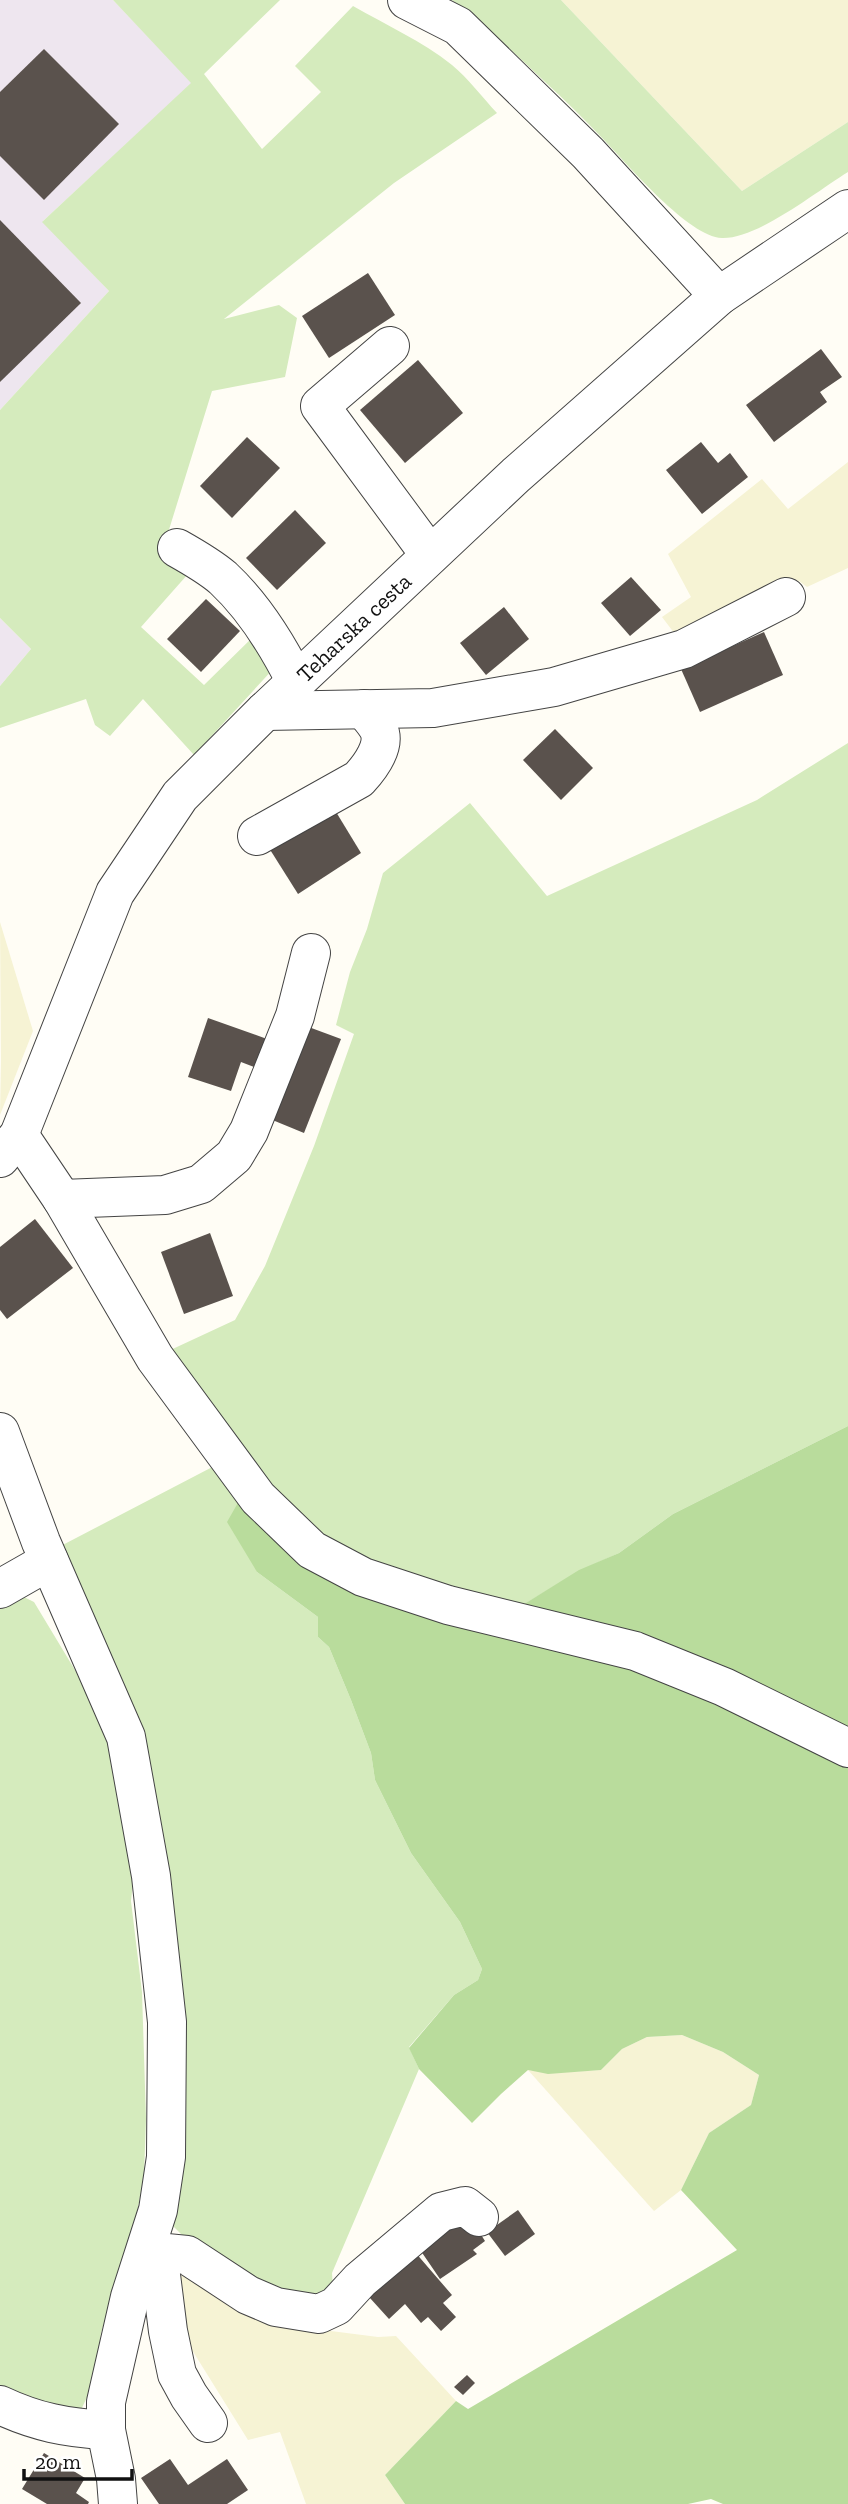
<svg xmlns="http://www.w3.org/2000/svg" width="848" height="2504" viewBox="0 0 848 2504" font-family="'Zilla Slab',serif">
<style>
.industrial{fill:#eee6ef}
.farmland{fill:#f6f3d4}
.green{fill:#d5ebbd}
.forest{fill:#b9dc9c}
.building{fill:#5a524d}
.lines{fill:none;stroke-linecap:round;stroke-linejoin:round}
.minor-casing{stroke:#444;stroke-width:40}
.minor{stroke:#fff;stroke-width:38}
.labels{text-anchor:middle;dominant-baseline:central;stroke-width:7;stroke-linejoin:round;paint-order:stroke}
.street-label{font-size:23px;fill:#111;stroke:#fff}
</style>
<rect width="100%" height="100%" fill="#fffdf5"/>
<g class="industrial">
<path d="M0 0H113L192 83 43 221 109 291 0 410Z"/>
<path d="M0 618 31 649 0 686Z"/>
</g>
<g class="farmland">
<path d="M561 0H848V122L742 191Z"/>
<path d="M848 462V568L807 587 799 581 681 642 662 617 691 597 668 554 762 479 788 509Z"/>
<path d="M0 922 33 1031 0 1115 1 1061Z"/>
<path d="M682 2035 723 2052 759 2075 751 2105 709 2133 681 2190 654 2211 528 2070 548 2073 601 2070 622 2049 647 2037Z"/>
<path d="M179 2272 323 2330 378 2337 396 2336 456 2401 385 2475 405 2504H306L280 2432 248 2440 179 2329Z"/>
</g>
<g class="green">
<path d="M113 0H280L204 74 262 149 321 92 295 66 353 6C386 25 422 41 452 65 468 78 482 97 497 113L394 183 224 319 279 305 297 318 285 377 212 391 163 549 188 574 141 627 204 685 257 633 275 667 194 755 143 699 110 736 95 725 86 699 0 728V686L31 649 0 618V410L109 291 42 222 191 83Z"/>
<path d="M452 0H561L742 191 848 122V172C817 191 758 239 722 238 689 237 628 165 605 141 585 120 565 100 544 81 514 52 484 26 452 0Z"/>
<path d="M848 743V1426L673 1514 619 1553 579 1571 513 1611 314 1542 164 1353 235 1320 265 1266 314 1146 354 1034 336 1025 350 972 367 929 383 873 470 803 547 896 757 800Z"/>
<path d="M220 1463 243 1494 257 1572 318 1617V1637L329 1647 351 1700 371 1753 375 1780 411 1853 460 1922 482 1969 478 1980 454 1995 409 2047 419 2069 332 2273 334 2302 274 2300 194 2247 172 2225 163 1883 53 1550Z"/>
<path d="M22 1596 34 1602 90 1695 109 1740 134 1874 131 1901 142 1992 146 2119 144 2175 135 2224 101 2333 94 2382 81 2410 0 2395V1607Z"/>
</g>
<g class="forest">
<path d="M848 1426V1744L513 1611 579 1570 619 1553 673 1514Z"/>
<path d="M243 1494 294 1547 639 1665 848 1762V2504H723L711 2499 688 2504H405L385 2475 456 2401 468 2409 737 2250 681 2190 709 2133 751 2105 759 2075 723 2052 682 2035 647 2037 622 2049 601 2070 548 2074 528 2070 501 2094 472 2123 419 2069 409 2048 454 1995 478 1980 482 1969 460 1922 411 1853 375 1780 371 1753 351 1700 329 1647 318 1637V1617L257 1572 227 1522Z"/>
</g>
<g class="building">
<path d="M44 49 119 124 44 200 0 156V92Z"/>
<path d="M0 220 81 303 0 382Z"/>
<path d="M368 273 395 315 329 358 302 316Z"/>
<path d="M821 349 842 377 820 392 827 402 774 442 746 405Z"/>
<path d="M418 360 463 413 405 463 360 410Z"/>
<path d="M247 437 280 468 232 518 200 486Z"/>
<path d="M701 442 718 463 730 453 748 477 702 514 666 470Z"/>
<path d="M295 510 326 543 277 590 246 558Z"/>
<path d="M631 577 661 610 630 636 601 603Z"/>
<path d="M206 599 240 631 201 672 167 639Z"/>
<path d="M504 607 529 639 486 675 460 643Z"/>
<path d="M764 632 783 675 700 712 681 669Z"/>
<path d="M555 729 593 768 561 800 523 760Z"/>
<path d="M333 807 361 853 298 894 269 848Z"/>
<path d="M208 1018 267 1039 257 1068 241 1062 231 1091 188 1077Z"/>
<path d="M306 1026 341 1039 304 1133 270 1119Z"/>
<path d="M35 1219 73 1268 7 1319 0 1310V1247Z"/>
<path d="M210 1233 233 1296 184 1314 161 1252Z"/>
<path d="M518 2210 535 2234 505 2256 487 2232Z"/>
<path d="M471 2219 485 2241 473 2250 477 2254 440 2279 412 2238Z"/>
<path d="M408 2244 452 2295 443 2303 456 2317 441 2331 428 2317 421 2323 405 2304 389 2319 360 2287Z"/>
<path d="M467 2375 475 2383 463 2395 454 2387Z"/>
<path d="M44 2453 85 2478 76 2493 89 2502 88 2504H47L22 2489Z"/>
<path d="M170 2459 188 2485 227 2459 248 2490 227 2504H159L141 2478Z"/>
</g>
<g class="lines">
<defs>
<g id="minor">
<path d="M407 0 458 26 588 153 719 296"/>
<path d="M390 346 320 406 430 555"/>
<path d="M177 548C193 557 209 566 223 578 253 606 278 646 296 682"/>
<path d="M265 711 433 708 554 687 684 649 786 597"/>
<path d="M257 836 359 779C370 767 387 745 378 728 374 721 368 715 364 709"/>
<path d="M19 1135 62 1199 155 1358 258 1498 312 1550 363 1577 448 1605 635 1651 724 1687 848 1748"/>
<path id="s1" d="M0 1158 19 1135 115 893 180 796 265 711 516 475 719 296 848 209"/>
<path d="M62 1199 165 1195 201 1184 234 1156 249 1131 295 1016 311 953"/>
<path d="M0 1432 41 1542 126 1737 151 1876 167 2022 166 2157 158 2210 130 2297 106 2402V2430L116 2479 118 2504"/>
<path d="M0 1589 49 1561"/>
<path d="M146 2251 187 2255 248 2295 276 2307 319 2314 336 2306 360 2280 441 2212 465 2206 479 2217"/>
<path d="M146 2251 160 2267 168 2331 177 2374 189 2396 208 2423"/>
<path d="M0 2405C36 2422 67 2428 106 2430"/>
</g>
</defs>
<use href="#minor" class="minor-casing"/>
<use href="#minor" class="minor"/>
</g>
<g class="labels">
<g class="street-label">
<text stroke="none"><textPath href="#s1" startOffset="649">Teharska cesta</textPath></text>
</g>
</g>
<path d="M24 2469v10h108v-10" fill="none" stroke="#111111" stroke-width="3.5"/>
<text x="35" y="2469" font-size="21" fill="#111111" stroke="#ffffff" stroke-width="5" paint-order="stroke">20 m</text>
</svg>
